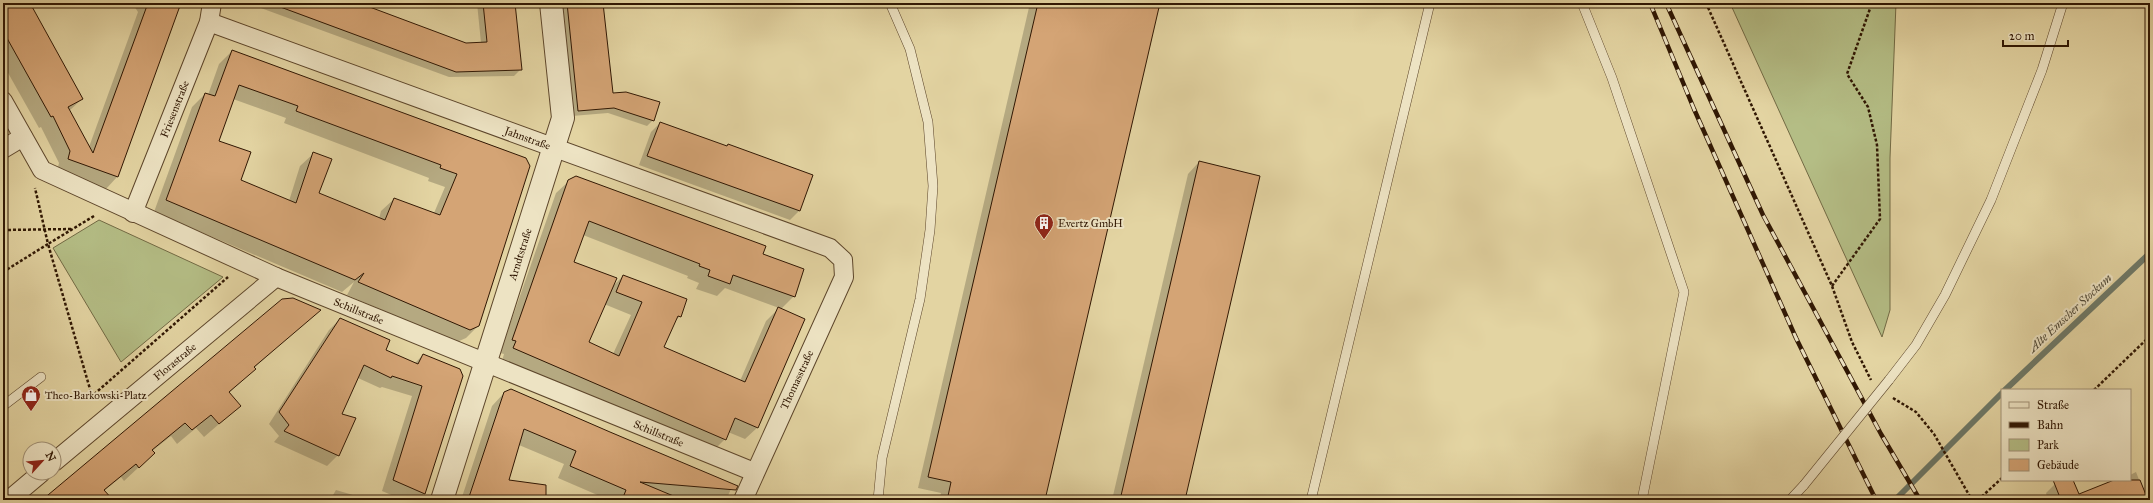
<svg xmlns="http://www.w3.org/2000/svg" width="2153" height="503" viewBox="0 0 2153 503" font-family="'IM FELL Great Primer',serif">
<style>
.green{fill:#b4bd85;stroke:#726a44}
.shadow{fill:#0003;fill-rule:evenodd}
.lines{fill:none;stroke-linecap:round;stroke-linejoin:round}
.stream{stroke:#6d7867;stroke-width:6}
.building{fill:#d4a475;stroke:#301703;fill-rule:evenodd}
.service-casing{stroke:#5d462b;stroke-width:10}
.minor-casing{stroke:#5d462b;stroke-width:20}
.tertiary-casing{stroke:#5d462b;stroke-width:24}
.path{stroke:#301703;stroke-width:2.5;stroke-dasharray:3 2;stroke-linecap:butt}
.service{stroke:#ede3c3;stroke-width:9}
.minor{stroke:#ede3c3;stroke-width:18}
.tertiary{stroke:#ede3c3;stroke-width:22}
.rail-casing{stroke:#301703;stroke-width:4.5}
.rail{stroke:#ede3c3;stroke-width:3;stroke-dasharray:9;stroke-linecap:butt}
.service-bridge-casing{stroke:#5d462b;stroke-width:10;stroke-linecap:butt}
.service-bridge{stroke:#ede3c3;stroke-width:9}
.labels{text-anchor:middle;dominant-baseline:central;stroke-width:4;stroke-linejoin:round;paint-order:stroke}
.street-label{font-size:11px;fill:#301703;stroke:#ede3c3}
.poi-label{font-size:11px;fill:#301703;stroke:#ede3c3;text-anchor:start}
.water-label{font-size:12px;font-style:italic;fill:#4e4735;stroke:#ede3c3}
</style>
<rect width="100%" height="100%" fill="#e3d4a2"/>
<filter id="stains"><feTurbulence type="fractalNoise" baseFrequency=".005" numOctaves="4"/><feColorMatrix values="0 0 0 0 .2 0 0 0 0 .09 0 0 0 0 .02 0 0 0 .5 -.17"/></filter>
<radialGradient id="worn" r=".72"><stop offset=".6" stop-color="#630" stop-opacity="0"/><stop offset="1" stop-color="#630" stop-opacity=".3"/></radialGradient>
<g class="green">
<path d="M1730 3H1896L1890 158V310L1882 337Z"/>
<path d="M99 220 223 277 121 362 53 248Z"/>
</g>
<g class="shadow">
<path d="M3 3H11L82 99 69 111 89 147 138 12 132 3H180L117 177 106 189 57 171 59 163 41 127 39 128 3 64Z"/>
<path d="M247 3H356L466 44 481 43 477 3H513L521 69 514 76 449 77Z"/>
<path d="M561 3H603L612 94 653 120 647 126 608 113 572 116Z"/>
<path d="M1030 3H1159L1044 500H939L941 493 918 488Z"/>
<path d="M232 51 525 159 479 325 466 338 457 342 347 295 354 282 342 292 154 212 192 107 205 94 208 95 219 64ZM233 99 286 118 284 123 429 178 428 181 445 187 434 213 394 199 381 211 379 219 318 193 313 154 300 166 289 201 239 180 218 141Z"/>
<path d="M660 123 812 176 799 211 790 220 639 165 651 132Z"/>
<path d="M1199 162 1184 500H1112L1188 174Z"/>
<path d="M569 181 762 254 794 296 780 310 758 427 745 439 728 432 725 439 713 451 502 361 504 354 500 353 556 193ZM583 235 688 276 687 278 699 283 696 289 717 296 725 288 779 308 766 321 740 381 663 348 674 322 680 316 623 276 612 287 573 263ZM604 304 631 315 613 354 588 343Z"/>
<path d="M319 310 254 368 255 369 229 393 240 406 204 437 196 428 177 444 171 436 152 451 154 453 124 481 121 477 104 491 99 500H42Z"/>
<path d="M340 319 384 351 415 363 423 355 462 376 424 494 418 500H403L382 491 412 396 382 387 380 388 358 378 341 415 338 455 327 466 274 442 279 436 269 424 329 330Z"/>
<path d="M504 393 731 489 726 500H609L558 478 564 464 519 445 508 480 545 500H461L492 406Z"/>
<path d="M2136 472 2147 500H2048L2046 493 2055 484 2072 480 2078 496 2117 480H2130V475Z"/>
<path d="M336 490 353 495 351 500H330Z"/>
</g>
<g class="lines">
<g class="stream">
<path d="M2005 390 2150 253"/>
<path d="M1895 500 2002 393"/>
</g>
</g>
<g class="building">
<path d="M3 3H30L83 99 68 107 93 153 148 3H181L118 177 68 159 70 151 53 116 51 117 3 31Z"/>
<path d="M275 3H359L466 43 487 42 483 3H515L522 70 456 72 275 5Z"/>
<path d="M567 3H603L613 93 626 92 660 102 654 121 614 108 578 111Z"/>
<path d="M1038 3H1160L1045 500H965L948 496 951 482 928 477Z"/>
<path d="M232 50 526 158 530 166 479 326 470 330 358 282 364 273 355 280 166 200 205 93 215 96ZM239 85 298 106 296 111 441 165 440 168 457 174 440 215 394 198 385 220 319 193 332 159 313 152 296 203 241 180 251 152 219 141Z"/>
<path d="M660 122 727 146 728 144 813 175 800 211 647 156Z"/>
<path d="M1199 161 1260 176 1185 500H1120Z"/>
<path d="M576 176 766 246 763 254 804 269 795 297 733 275 730 284 708 276 710 270 699 266 700 264 589 221 574 262 617 278 589 342 619 356 642 302 616 292 623 275 687 299 681 317 678 316 664 347 745 382 778 307 805 319 758 428 735 418 726 440 513 348 516 341 512 340 568 180Z"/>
<path d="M293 298 321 310 254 367 256 369 229 392 241 406 219 424 211 415 192 430 185 423 152 450 155 453 139 468 136 464 104 490 113 500H42L282 299Z"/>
<path d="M340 318 390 340 386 350 418 364 423 354 460 369 463 376 425 494 393 480 422 386 392 376 391 378 364 365 342 414 356 418 339 456 284 431 289 425 279 412Z"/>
<path d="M511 389 610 432 738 486 736 490 640 482 683 500H622L626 490 570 466 576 451 524 429 509 480 546 485V500H468L504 392Z"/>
<path d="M2053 480H2073L2079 494 2114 480H2140L2148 500H2061Z"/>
</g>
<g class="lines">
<defs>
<g id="service">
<path d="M1582 3 1612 78 1684 292 1642 500"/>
<path d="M1889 380 1916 345 1945 295 1991 200 2042 70 2063 3"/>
<path d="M3 406 41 377"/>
<path d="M878 500 882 458 920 299 930 230 933 186 928 122 910 49 890 3"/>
<path d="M1311 500 1430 3"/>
<path d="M1790 500 1804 485"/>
</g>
<g id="minor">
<path id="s1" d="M209 22 830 248 843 260 844 277 743 500"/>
<path id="s2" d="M3 101 42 170 276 277 754 472"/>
<path d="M3 149 23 137"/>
<path id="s3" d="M133 213 209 22 212 3"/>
<path id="s4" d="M54 462 276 277"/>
<path d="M9 500 41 473"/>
</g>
<g id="tertiary">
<path id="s5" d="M442 500 563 118 551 3"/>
</g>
</defs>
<use href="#service" class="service-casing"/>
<use href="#minor" class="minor-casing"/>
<use href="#tertiary" class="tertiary-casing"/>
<g class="path">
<path d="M1706 3 1832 286 1852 342 1871 380"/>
<path d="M94 216 48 244 92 396 228 277"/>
<path d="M3 230 72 229"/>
<path d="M3 272 48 244 35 188"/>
<path d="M1832 286 1880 219 1877 145 1868 107 1847 74 1872 3"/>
<path d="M3 301 4 303"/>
<path d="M2094 390 2150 336"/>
<path d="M1893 398 1916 412 1934 434 1972 500"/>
<path d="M1978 500 2002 478"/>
</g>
<use href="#service" class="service"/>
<use href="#minor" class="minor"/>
<use href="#tertiary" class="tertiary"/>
<defs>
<g id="rail">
<path d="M1650 3 1694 109 1796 338 1876 500"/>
<path d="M1666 3 1763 215 1881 434 1920 500"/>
</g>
</defs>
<use href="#rail" class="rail-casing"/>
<use href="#rail" class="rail"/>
<defs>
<path id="service-bridge" d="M1804 485 1889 380"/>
</defs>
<use href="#service-bridge" class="service-bridge-casing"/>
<use href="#service-bridge" class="service-bridge"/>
</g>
<defs>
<symbol id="building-pin" viewBox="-11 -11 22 30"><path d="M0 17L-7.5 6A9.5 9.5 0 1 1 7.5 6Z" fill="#8f2418" stroke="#ede3c3"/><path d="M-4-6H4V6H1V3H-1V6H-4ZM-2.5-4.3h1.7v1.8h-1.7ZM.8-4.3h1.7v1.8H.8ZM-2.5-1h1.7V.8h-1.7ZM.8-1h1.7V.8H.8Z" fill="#fff"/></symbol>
<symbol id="shop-pin" viewBox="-11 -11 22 30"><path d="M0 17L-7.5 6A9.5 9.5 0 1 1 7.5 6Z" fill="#8f2418" stroke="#ede3c3"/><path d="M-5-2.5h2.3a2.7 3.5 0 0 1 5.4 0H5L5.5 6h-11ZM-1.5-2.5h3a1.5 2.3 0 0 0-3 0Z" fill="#fff"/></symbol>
</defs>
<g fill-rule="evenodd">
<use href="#building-pin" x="1033" y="212" width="22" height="30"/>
<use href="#shop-pin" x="20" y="384" width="22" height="30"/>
</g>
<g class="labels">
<g class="street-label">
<text stroke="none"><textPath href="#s3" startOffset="112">Friesenstraße</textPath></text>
<text stroke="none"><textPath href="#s1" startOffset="339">Jahnstraße</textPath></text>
<text stroke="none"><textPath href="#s5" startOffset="258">Arndtstraße</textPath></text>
<text stroke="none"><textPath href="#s2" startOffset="426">Schillstraße</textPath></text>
<text stroke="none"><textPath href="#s4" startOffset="157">Florastraße</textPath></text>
<text transform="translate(797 380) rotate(-65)">Thomasstraße</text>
<text stroke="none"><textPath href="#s2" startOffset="750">Schillstraße</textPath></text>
</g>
<g class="poi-label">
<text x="1058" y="223">Evertz GmbH</text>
<text x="45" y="395">Theo-Barkowski-Platz</text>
</g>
<g class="water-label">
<text transform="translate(2070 313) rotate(-43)">Alte Emscher Stockum</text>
</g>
</g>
<rect width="2153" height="503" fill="none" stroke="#e3d4a2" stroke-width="16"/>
<rect x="4" y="4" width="2145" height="495" fill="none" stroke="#301703" stroke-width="2"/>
<rect x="8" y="8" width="2137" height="487" fill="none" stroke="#301703"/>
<rect x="2001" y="389" width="130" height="92" fill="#ede3c3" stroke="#a19176"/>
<rect x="2009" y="402" width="20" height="6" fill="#ede3c3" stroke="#a19176"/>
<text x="2037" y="409" font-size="12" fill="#301703">Straße</text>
<rect x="2009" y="422" width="20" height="6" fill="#301703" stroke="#a19176"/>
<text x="2037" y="429" font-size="12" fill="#301703">Bahn</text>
<rect x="2009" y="439" width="20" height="12" fill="#b4bd85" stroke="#a19176"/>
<text x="2037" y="449" font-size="12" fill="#301703">Park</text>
<rect x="2009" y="459" width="20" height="12" fill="#d4a475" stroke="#a19176"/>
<text x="2037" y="469" font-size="12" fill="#301703">Gebäude</text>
<g transform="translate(42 461) rotate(63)"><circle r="19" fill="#ede3c3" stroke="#a19176"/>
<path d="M0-3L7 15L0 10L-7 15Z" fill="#8f2418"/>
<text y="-6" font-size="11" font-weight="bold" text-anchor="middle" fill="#301703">N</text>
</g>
<path d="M2003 40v6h65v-6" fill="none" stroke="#301703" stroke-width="2"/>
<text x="2009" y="40" font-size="12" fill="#301703" stroke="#ede3c3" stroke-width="3" paint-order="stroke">20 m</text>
<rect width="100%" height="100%" filter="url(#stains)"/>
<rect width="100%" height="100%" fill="url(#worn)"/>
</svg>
